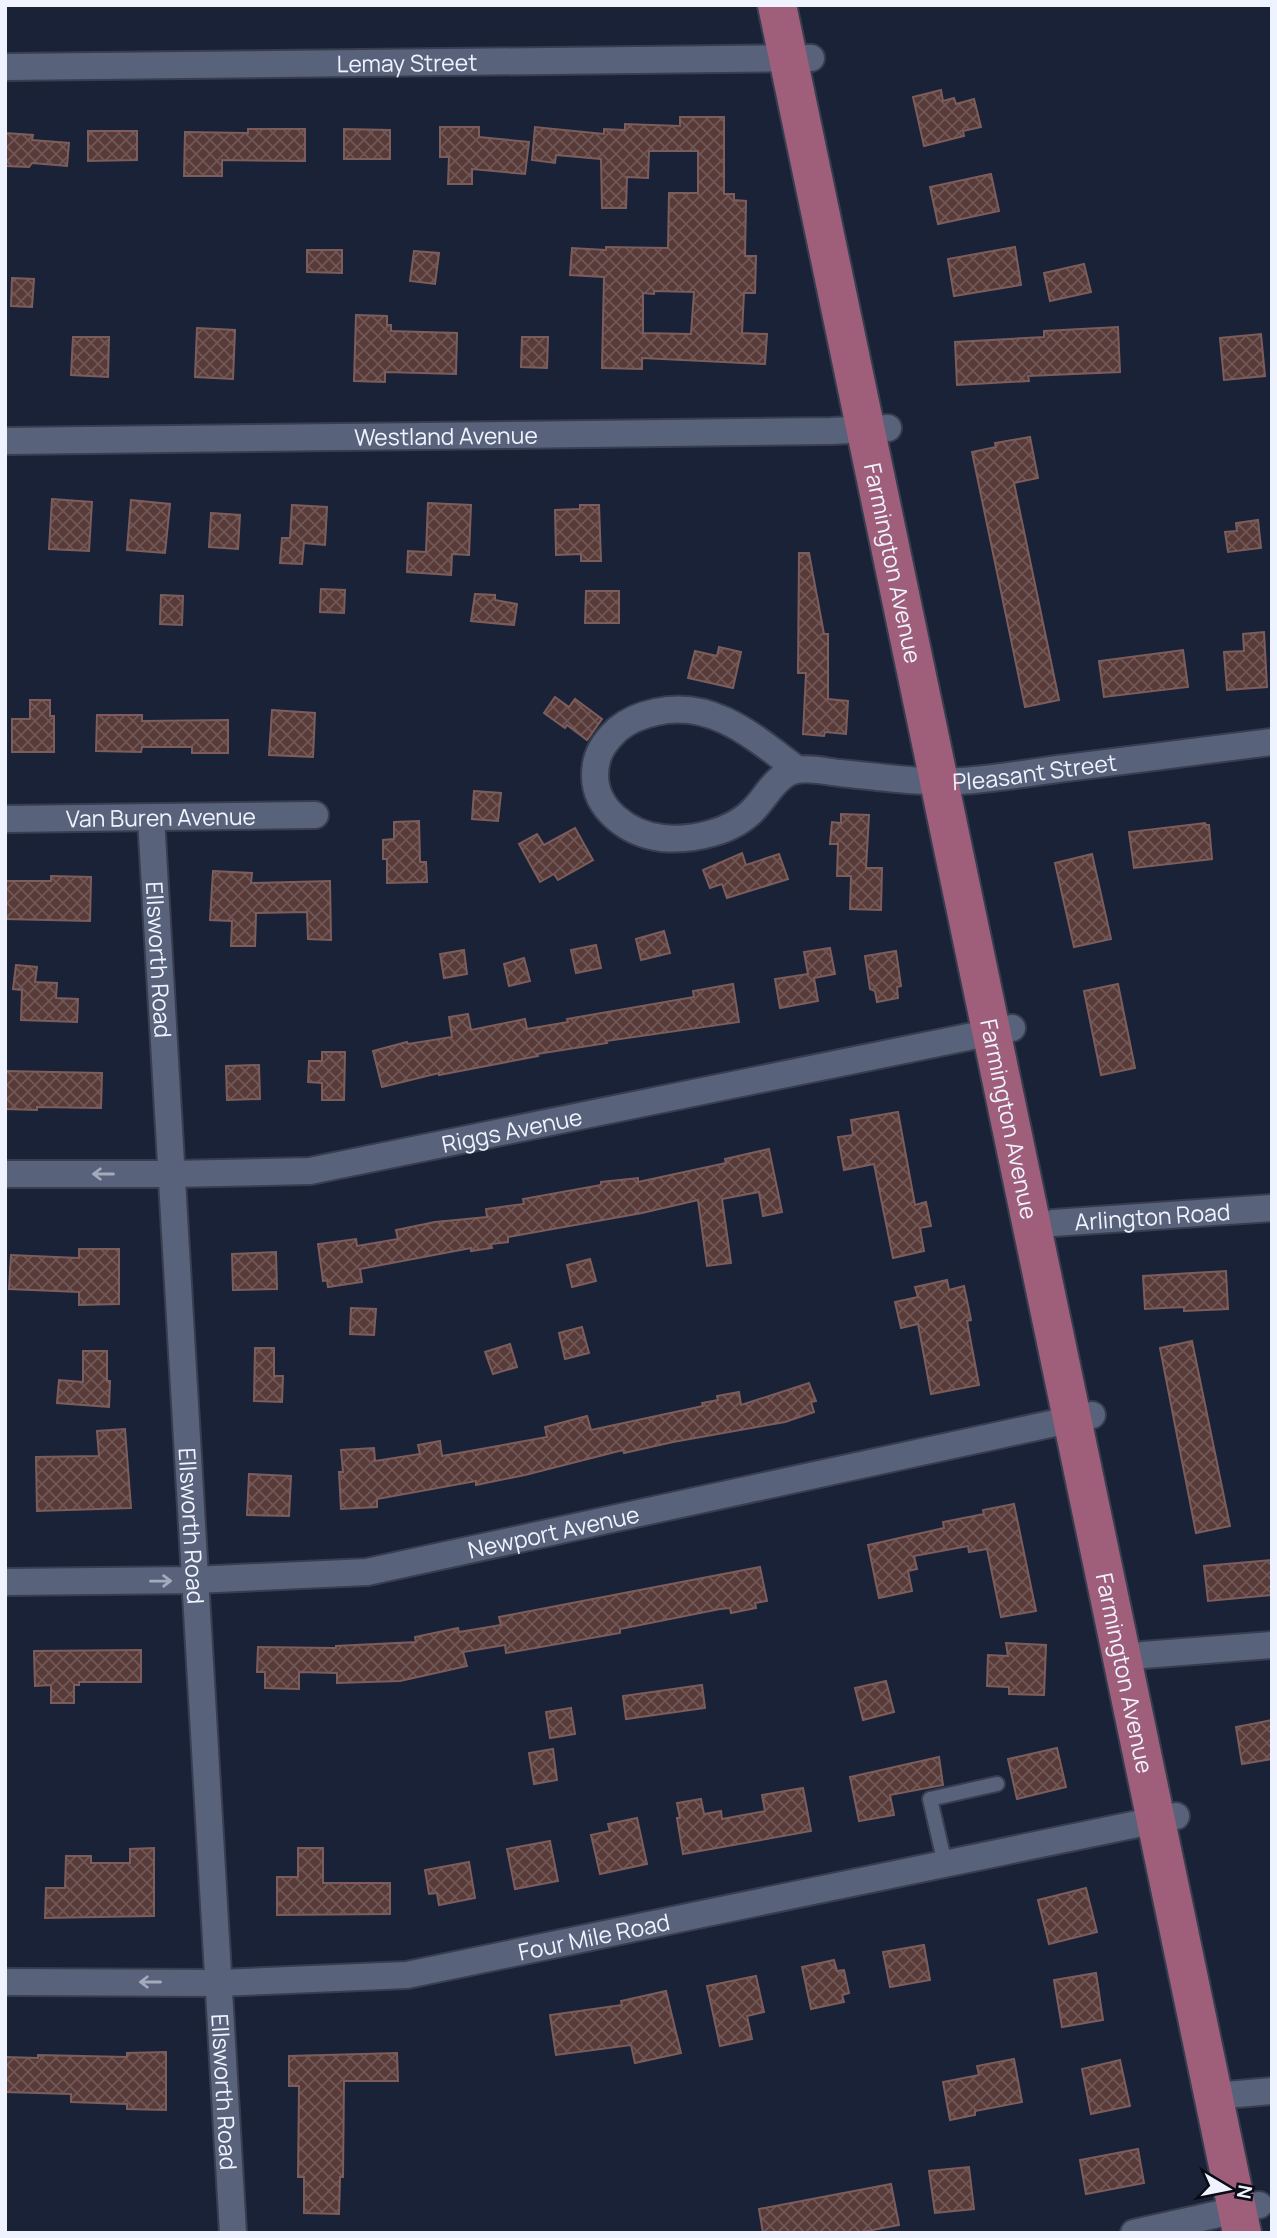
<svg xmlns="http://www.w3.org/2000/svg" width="1277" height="2238" viewBox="0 0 1277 2238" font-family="Manrope,sans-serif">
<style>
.building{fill:url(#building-cross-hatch);stroke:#7d5d5b;stroke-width:2;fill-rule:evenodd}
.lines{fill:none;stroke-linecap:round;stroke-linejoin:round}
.lane-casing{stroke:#383e50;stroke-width:18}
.street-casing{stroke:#383e50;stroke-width:30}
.primary-casing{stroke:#383e50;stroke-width:42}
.lane{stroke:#58627a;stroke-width:14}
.street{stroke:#58627a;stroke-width:26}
.primary{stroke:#9f5e79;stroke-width:38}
.oneway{stroke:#a3aabc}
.labels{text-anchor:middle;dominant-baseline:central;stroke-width:5;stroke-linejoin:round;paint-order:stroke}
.street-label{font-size:23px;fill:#eef3ff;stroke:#080c15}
</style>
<defs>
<pattern id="building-cross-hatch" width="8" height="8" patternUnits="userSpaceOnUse" patternTransform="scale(1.75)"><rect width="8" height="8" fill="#583b39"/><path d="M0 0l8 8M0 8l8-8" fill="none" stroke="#705857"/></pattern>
</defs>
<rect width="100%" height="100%" fill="#1a2237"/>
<g class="building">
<path d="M941 90 943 101 954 98 956 104 974 99 981 127 963 131 964 136 924 146 913 97Z"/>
<path d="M680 117H724V194H734V200L746 201 745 256H756L755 293H744L742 333 767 334 765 364 642 358V369L602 368 604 277 570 275 572 248 606 250V247L668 248 669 193H698V151H649L648 178 627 177 626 208H602L601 159 556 155 555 163 532 160 535 127 604 134V129L625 130V124L680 126ZM654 291 694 292 691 334 643 333V293L654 294Z"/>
<path d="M440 127H479V137L529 142 525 174 472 169V184H448L449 157H440Z"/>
<path d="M248 129H305V161L222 160V176H184L185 132 248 133Z"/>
<path d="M344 129 390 130V159H344Z"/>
<path d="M88 131H137V160L88 161Z"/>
<path d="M5 133 33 135 32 140 69 143 67 166 32 163 29 167 5 166Z"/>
<path d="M991 174 999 211 938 224 930 187Z"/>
<path d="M1015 247 1021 285 954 296 948 259Z"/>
<path d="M307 250H342V273L307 272Z"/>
<path d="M414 251 439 253 435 284 410 281Z"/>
<path d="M1084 264 1091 292 1050 301 1044 273Z"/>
<path d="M12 278 34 279 32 307 11 306Z"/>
<path d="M356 315 387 316V325H391V331L457 333 456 374 385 372V382L354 381Z"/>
<path d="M1118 327 1120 372 1028 376 1029 381 957 385 955 342 1044 337V331Z"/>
<path d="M197 328 235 330 233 379 195 377Z"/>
<path d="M1261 334 1265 376 1224 380 1220 338Z"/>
<path d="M73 337H109L108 377 71 375Z"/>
<path d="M522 337H548L547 368 521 367Z"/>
<path d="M1030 437 1038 478 1014 483 1059 700 1025 707 972 452 996 447 995 443Z"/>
<path d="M52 499 92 502 89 551 49 549Z"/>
<path d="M131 500 170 504 165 553 127 550Z"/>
<path d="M428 503 471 505 469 555 452 554 451 575 407 572 408 551 426 552Z"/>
<path d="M292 505 327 507 325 545 304 543 302 564 280 563 282 538H290Z"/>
<path d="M580 505H599L601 561H581V554L556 555 555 510 580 509Z"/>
<path d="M211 513 240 515 238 549 209 547Z"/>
<path d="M1258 520 1261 548 1228 552 1225 532 1237 531 1236 523Z"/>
<path d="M799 553H809L824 634H828V699L848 701 846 734 825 732 824 736 803 734 806 673H798Z"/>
<path d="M321 589 345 590 344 613 320 612Z"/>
<path d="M586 591H619V623H585Z"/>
<path d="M475 594 495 595V600L517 604 514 625 471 621Z"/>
<path d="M161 595 183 596 182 625 160 624Z"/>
<path d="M1264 632 1267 687 1227 690 1224 652 1244 651 1243 634Z"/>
<path d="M719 647 741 652 733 688 688 678 695 651 717 656Z"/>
<path d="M1183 650 1188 687 1104 697 1099 661Z"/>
<path d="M555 697 569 707 575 699 602 719 587 740 567 725 565 728 544 713Z"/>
<path d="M30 700H50V716H54V752H12V719H30Z"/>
<path d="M272 710 315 713 313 757 269 755Z"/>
<path d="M97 715H142V721L228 720V753H192V747H142L141 752 96 751Z"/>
<path d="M474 791 501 793 498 821 472 819Z"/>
<path d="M841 814 869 815 866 868H882L881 910 850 909 851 876H837L838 844H830L832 822 841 823Z"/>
<path d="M419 821 420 862H426L427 882 387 883V859H383V840L394 839V822Z"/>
<path d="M1205 823 1206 825H1209L1212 859 1134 868 1129 832Z"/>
<path d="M575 828 593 860 558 880 554 874 540 882 519 844 537 834 544 845Z"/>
<path d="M742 853 746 865 779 854 788 879 727 898 722 884 710 888 703 870Z"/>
<path d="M1092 854 1111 939 1074 947 1055 863Z"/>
<path d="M213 871 252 873 251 883 330 881 331 940 308 939 307 912 256 913 255 946H231L232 921 210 920Z"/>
<path d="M51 876 91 877 90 921 5 919V881H51Z"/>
<path d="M664 931 670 953 641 960 636 939Z"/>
<path d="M596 945 601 968 576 973 571 950Z"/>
<path d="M830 948 835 974 814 978 818 1001 780 1008 775 979 808 974 804 952Z"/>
<path d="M464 950 467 974 444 978 440 954Z"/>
<path d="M896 951 901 986 897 987 898 998 877 1002 875 991 870 989 865 956Z"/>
<path d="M524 958 530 981 509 986 504 964Z"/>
<path d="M16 965 37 967 35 982 57 983 56 998 78 999 77 1022 21 1020 22 990 13 989Z"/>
<path d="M733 984 739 1022 606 1041 607 1043 537 1054 538 1056 439 1075V1073L382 1087 373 1051 407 1042 408 1044 452 1037 449 1017 468 1014 471 1030 525 1019 527 1029 568 1022 567 1019 694 997 693 991Z"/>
<path d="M1118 984 1135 1068 1101 1075 1084 991Z"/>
<path d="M322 1052H345L344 1100H322V1083L308 1082 309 1061H322Z"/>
<path d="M259 1065 260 1099 227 1100 226 1066Z"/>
<path d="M5 1071 102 1073 101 1108 37 1107V1110L5 1109Z"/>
<path d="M898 1112 915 1205 926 1202 931 1226 920 1228 924 1251 893 1258 874 1164 844 1170 838 1137 853 1135 851 1120Z"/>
<path d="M769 1149 782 1212 763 1216 759 1192 722 1199 731 1263 707 1266 698 1200 642 1213 508 1237V1242L491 1244 492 1248 471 1251V1248L360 1269 362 1282 328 1287 327 1280 323 1281 318 1244 356 1239 357 1246 398 1239 396 1230 435 1222 487 1217 486 1209 524 1204 523 1199 601 1185V1182L638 1178V1182L726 1163 725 1159Z"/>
<path d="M79 1249H119V1304L79 1305V1292L9 1289 11 1255 79 1258Z"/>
<path d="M276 1252 277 1289 233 1290 232 1254Z"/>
<path d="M590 1259 596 1281 572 1287 567 1265Z"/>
<path d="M1226 1271 1228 1309 1184 1311V1307L1145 1309 1143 1276Z"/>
<path d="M947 1280 949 1290 964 1286 971 1320 967 1321 979 1385 931 1394 918 1324 901 1328 895 1302 918 1297 915 1287Z"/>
<path d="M351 1308 376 1309 374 1335 350 1334Z"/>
<path d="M582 1327 589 1353 565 1359 559 1333Z"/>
<path d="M1192 1341 1230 1526 1196 1533 1160 1348Z"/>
<path d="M510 1344 517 1367 493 1374 485 1352Z"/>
<path d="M255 1348H274V1376H283L282 1402 254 1401Z"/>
<path d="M83 1351H107V1381H110L109 1407 57 1403 59 1380 83 1382Z"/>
<path d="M809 1383 816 1401 811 1402 814 1412 785 1422 673 1442 624 1453 623 1450 525 1475 476 1485V1481L377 1499V1507L341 1509 339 1472H343L341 1450 374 1448 375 1461 420 1454 418 1445 440 1441 442 1456 547 1437 545 1427 587 1416 591 1430 703 1406 702 1403 718 1400 717 1396 739 1392 741 1405Z"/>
<path d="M125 1429 131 1508 37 1511 36 1457 99 1456 97 1431Z"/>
<path d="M249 1474 291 1476 289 1516 247 1515Z"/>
<path d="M1014 1504 1036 1611 1001 1617 987 1549 969 1552 968 1546 914 1556 917 1569 908 1571 912 1591 879 1598 868 1545 944 1528 943 1522 984 1514 983 1510Z"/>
<path d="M1272 1560V1595L1208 1601 1204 1566Z"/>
<path d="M760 1567 767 1601 755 1603 756 1608 731 1613 730 1608 720 1609 620 1629V1633L506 1653 505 1645 463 1652 467 1666 400 1681 337 1683V1673L299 1672V1689L265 1688V1672H257L258 1647 336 1648V1646L416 1642 415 1637 458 1628 459 1632 501 1625 499 1617Z"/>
<path d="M1006 1643 1046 1645 1044 1695 1009 1694V1687L987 1686 988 1655 1008 1656Z"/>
<path d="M141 1650V1682H79V1685H74V1703H51V1685L35 1686 34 1651Z"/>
<path d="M886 1681 894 1712 863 1720 855 1688Z"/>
<path d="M702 1685 705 1708 626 1719 623 1696Z"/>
<path d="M571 1708 575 1734 550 1738 546 1712Z"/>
<path d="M1272 1720V1759L1242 1764 1236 1727Z"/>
<path d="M1057 1748 1066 1787 1017 1799 1008 1759Z"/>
<path d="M553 1749 557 1780 534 1784 529 1753Z"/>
<path d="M939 1757 943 1785 890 1795 894 1815 859 1821 850 1777Z"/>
<path d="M803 1788 811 1831 683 1854 677 1818H680L677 1803 701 1799 704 1814 721 1811 722 1819 765 1811 762 1795Z"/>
<path d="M637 1818 647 1864 600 1874 591 1835 610 1831 608 1824Z"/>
<path d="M550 1841 558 1881 515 1889 507 1849Z"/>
<path d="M154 1848V1916L45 1918 46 1888H65L66 1856H91V1863H130V1849Z"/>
<path d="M298 1848H323V1883H390V1914L277 1915V1877H298Z"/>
<path d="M469 1862 475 1898 439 1905 437 1893 429 1894 425 1870Z"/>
<path d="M1086 1888 1097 1932 1049 1944 1038 1900Z"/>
<path d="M924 1945 930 1980 890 1987 883 1952Z"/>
<path d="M834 1960 837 1971 844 1970 849 1993 842 1995 844 2002 811 2009 802 1967Z"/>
<path d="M1096 1973 1103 2020 1062 2027 1054 1980Z"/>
<path d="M756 1976 764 2012 747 2016 752 2039 720 2046 707 1986Z"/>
<path d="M666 1991 681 2053 635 2063 631 2045 556 2055 550 2015 622 2005 621 2001Z"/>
<path d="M166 2052V2110L127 2109V2104L71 2102V2094L5 2092V2057L38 2058V2055L127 2057V2053Z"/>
<path d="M397 2053 398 2081H344L343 2177H340L339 2214 304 2213V2177H298L299 2086H289V2056Z"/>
<path d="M1014 2059 1022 2102 975 2111V2115L950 2120 943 2082 979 2075 977 2066Z"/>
<path d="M1120 2060 1130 2106 1091 2114 1082 2069Z"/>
<path d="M1138 2149 1144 2183 1086 2194 1080 2160Z"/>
<path d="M969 2167 974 2209 935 2213 929 2171Z"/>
<path d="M891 2184 899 2225 857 2233H763L759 2209Z"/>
</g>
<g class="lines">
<defs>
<path id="lane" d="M945 1864 930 1799 997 1784"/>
<g id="street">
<path id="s1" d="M5 67 811 58"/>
<path id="s2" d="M5 441 831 431 888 428"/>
<path id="s3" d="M798 770C755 738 713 699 656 712 642 715 629 720 618 729 604 742 595 755 595 775 595 810 629 834 662 838 692 841 734 832 755 808 767 795 778 773 797 770 810 767 827 772 840 773 880 777 921 783 961 781 996 779 1032 772 1066 768 1135 759 1203 751 1272 742"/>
<path id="s4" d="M151 818 233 2233"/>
<path id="s5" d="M5 819 315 815"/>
<path id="s6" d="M5 1174H171L310 1171 1012 1028"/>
<path id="s7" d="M1032 1227 1053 1223 1272 1208"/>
<path id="s8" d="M5 1582 194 1580 367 1572 1092 1415"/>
<path d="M1123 1659 1143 1655 1272 1645"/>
<path id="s9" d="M5 1982 218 1983 407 1975 1176 1816"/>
<path d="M1215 2096 1272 2091"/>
<path d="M1134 2233 1259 2205"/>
</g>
<g id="primary">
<path id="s10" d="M777 5 1242 2233"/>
</g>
</defs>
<use href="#lane" class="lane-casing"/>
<use href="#street" class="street-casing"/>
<use href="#primary" class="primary-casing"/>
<use href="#lane" class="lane"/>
<use href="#street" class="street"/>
<use href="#primary" class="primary"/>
</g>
<defs><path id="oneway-shaft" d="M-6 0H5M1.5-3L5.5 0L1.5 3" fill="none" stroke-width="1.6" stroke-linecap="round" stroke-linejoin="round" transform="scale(1.75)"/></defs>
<g class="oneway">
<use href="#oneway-shaft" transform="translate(103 1174) rotate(180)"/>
<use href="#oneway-shaft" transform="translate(161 1581) rotate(-1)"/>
<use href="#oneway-shaft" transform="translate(150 1982) rotate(-180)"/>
</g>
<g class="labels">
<g class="street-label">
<text stroke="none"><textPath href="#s1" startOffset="402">Lemay Street</textPath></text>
<text stroke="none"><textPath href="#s2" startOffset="441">Westland Avenue</textPath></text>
<text stroke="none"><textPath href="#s10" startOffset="570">Farmington Avenue</textPath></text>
<text stroke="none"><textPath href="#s3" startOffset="752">Pleasant Street</textPath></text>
<text stroke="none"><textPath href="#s5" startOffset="156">Van Buren Avenue</textPath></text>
<text stroke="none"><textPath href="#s4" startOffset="142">Ellsworth Road</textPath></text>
<text stroke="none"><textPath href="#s10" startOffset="1138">Farmington Avenue</textPath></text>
<text stroke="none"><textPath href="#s6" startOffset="511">Riggs Avenue</textPath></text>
<text stroke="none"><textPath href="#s7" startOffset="121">Arlington Road</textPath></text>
<text stroke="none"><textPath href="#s4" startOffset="709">Ellsworth Road</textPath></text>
<text stroke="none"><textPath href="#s8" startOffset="553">Newport Avenue</textPath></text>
<text stroke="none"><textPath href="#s10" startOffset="1704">Farmington Avenue</textPath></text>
<text stroke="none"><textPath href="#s9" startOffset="593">Four Mile Road</textPath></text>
<text stroke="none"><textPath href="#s4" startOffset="1276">Ellsworth Road</textPath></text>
</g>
</g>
<rect width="1277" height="2238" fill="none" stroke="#eef3ff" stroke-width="14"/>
<g transform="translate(1228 2189) rotate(100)" stroke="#080c15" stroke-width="5" paint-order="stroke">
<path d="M0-5L12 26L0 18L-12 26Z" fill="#eef3ff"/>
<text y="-10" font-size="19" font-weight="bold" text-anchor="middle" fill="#eef3ff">N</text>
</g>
</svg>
